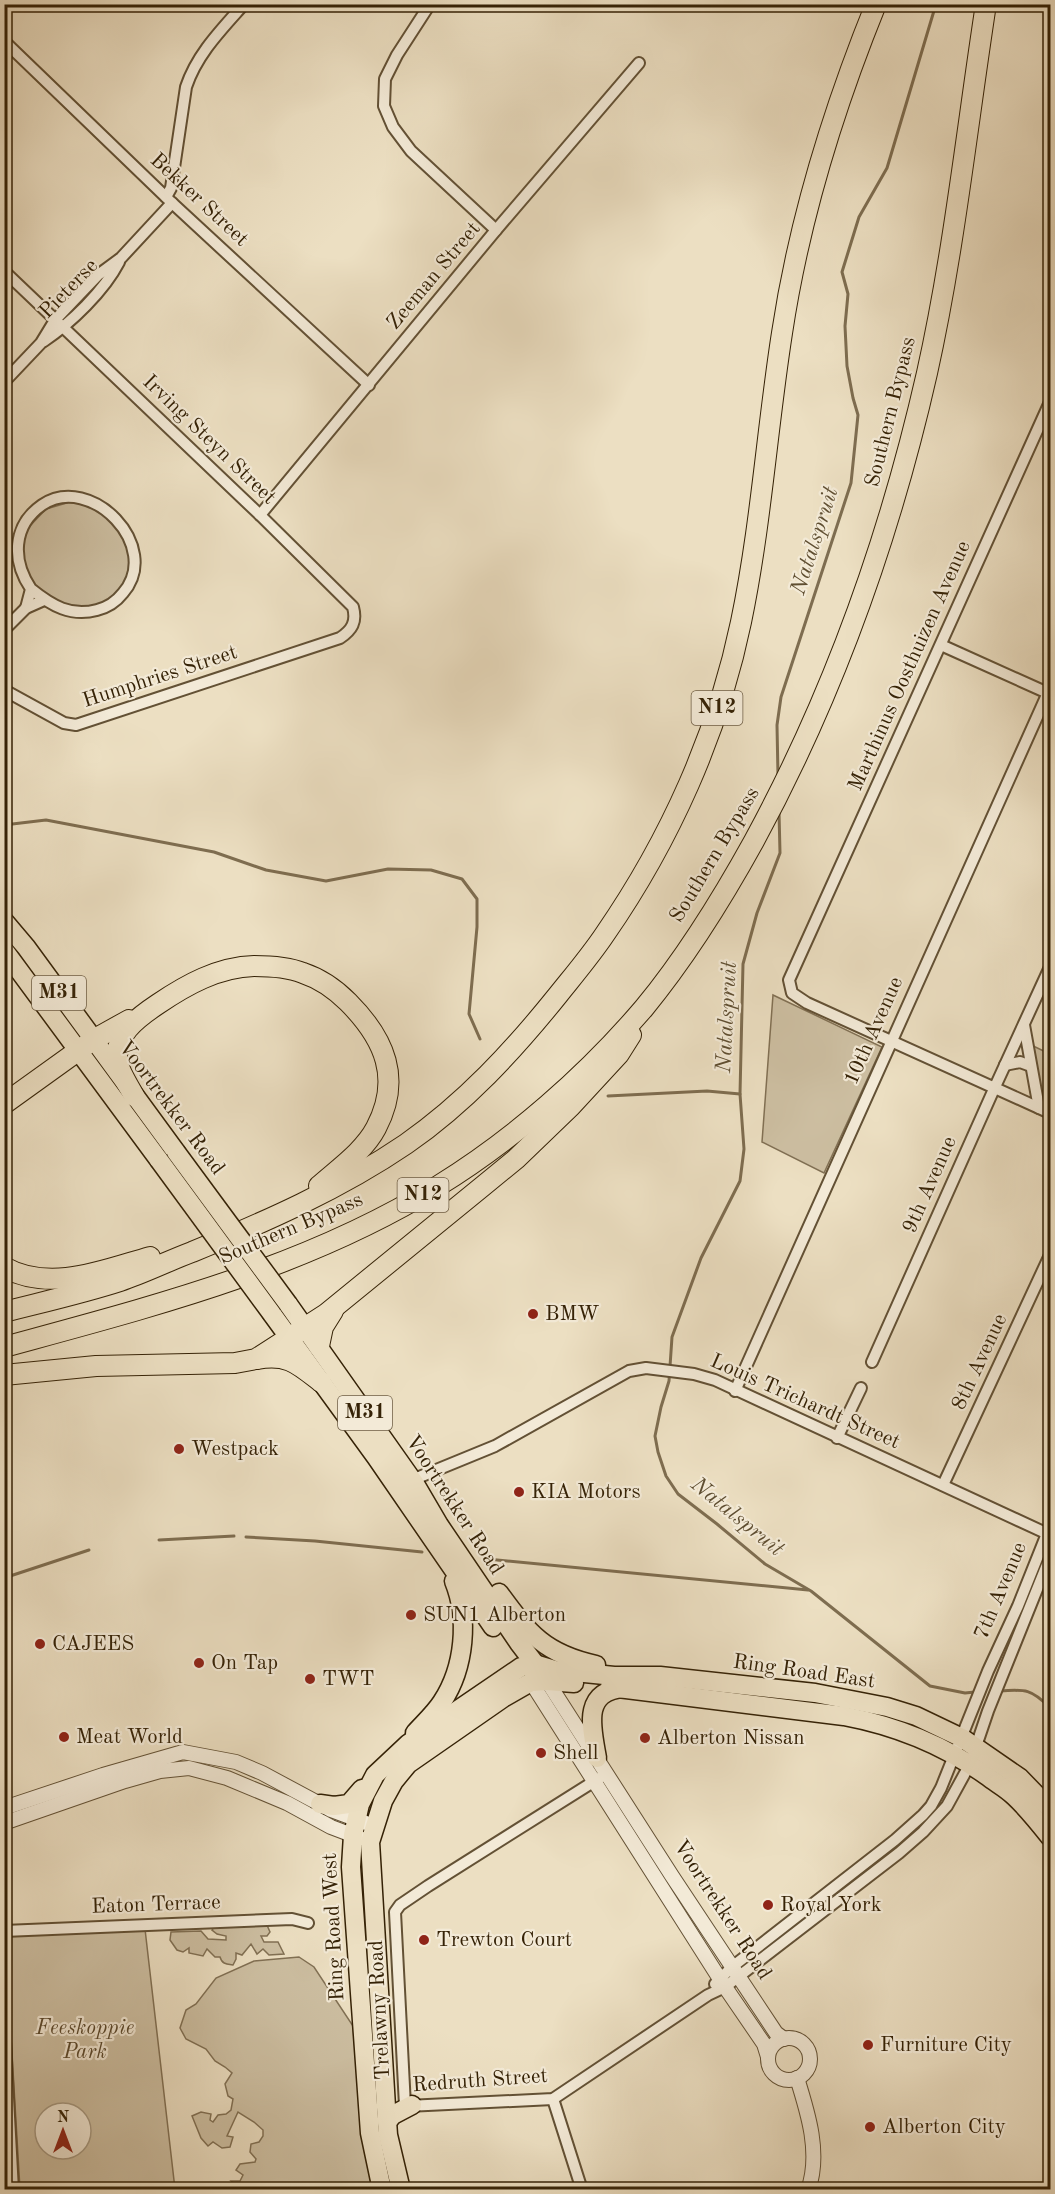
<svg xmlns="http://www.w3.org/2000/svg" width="1055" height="2194" viewBox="0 0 1055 2194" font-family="'Old Standard TT',serif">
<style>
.green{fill:#cdbfa2;stroke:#817054;stroke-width:1.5;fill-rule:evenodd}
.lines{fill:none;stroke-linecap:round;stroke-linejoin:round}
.stream{stroke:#7e6d50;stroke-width:3}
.minor-casing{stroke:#635135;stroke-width:14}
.tertiary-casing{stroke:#635135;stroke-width:16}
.primary-casing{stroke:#352206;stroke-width:21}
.motorway-casing{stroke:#352206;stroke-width:22}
.minor{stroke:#f3ead7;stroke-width:10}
.tertiary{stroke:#f3ead7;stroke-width:14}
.primary{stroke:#ecdfc2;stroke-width:18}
.motorway{stroke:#ecdfc2;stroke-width:20}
.primary-bridge-casing{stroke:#352206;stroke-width:21;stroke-linecap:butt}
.primary-bridge{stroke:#ecdfc2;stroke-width:18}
.poi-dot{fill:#8f2418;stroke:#f3ead7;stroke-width:2}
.labels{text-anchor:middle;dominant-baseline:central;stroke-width:4.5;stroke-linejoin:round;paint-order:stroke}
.shield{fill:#f3ead7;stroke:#6e5e45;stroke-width:1.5}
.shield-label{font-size:20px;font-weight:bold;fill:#352206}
.street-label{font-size:21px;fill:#352206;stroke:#f3ead7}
.poi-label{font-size:21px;fill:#352206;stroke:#f3ead7;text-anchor:start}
.park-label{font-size:21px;font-style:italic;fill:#5b492d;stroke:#f3ead7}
.water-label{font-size:22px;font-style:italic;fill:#5f4e31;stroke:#f3ead7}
</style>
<rect width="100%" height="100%" fill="#ecdfc2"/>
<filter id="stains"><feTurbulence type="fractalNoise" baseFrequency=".00333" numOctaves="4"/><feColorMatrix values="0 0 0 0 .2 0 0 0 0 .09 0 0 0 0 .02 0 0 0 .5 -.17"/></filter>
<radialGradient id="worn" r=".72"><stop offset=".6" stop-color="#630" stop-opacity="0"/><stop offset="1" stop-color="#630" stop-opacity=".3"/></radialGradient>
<g class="green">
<path d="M70 502 87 504 104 515 123 535 132 555 130 576 112 600 85 610 58 603 37 588 29 579 22 558 23 542 28 528 46 509Z"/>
<path d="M773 995 882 1047 824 1173 762 1142Z"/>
<path d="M1029 1044 1050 1054V1106L1040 1101Z"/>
<path d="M266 1923 270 1932 267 1936H261L264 1942H278L284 1954 269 1955 263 1949 257 1954 251 1944 242 1955 236 1953V1959L233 1965C226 1964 222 1964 220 1957H215L207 1949 203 1956 189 1953V1948L183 1952 177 1950 170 1940 171 1932 201 1931 208 1939 226 1940V1936L217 1934 212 1930 215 1926Z"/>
<path d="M145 1929 175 2189H20L5 1935ZM45 2113H81V2149H45Z"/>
<path d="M299 1957 314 1967 353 2026 361 2127 374 2189H238L231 2181H240L243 2175 236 2170 240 2164 255 2162 256 2159 250 2152 251 2144 259 2142 263 2136V2130L254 2122 238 2112 227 2136 233 2137 230 2147 222 2148 213 2142 208 2146 201 2138 192 2116 201 2112 211 2114 210 2120 213 2122 218 2115 226 2114 231 2110 233 2099 228 2096 225 2084 232 2073 225 2067 215 2061 206 2049 186 2039 180 2028 186 2010 196 2004 216 1978 254 1961Z"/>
</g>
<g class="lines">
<g class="stream">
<path d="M778 776 777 725 781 697 851 483 858 415 853 398 847 366 845 326 848 294 842 272 859 217 887 168 936 4"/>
<path d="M779 812 780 853 757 913 743 964 740 1094 744 1149 740 1181 701 1258 672 1337 669 1381 661 1407 655 1436 658 1452 666 1476 678 1494 717 1524 765 1564 811 1591 930 1686 965 1693 975 1692"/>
<path d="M4 825 46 820 214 852 266 870 326 881 388 869 431 870 462 879 477 899V927L469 1014 480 1039"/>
<path d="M608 1096 707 1091 740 1094"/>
<path d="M246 1537 315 1541 422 1552"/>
<path d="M159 1540 234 1536"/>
<path d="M487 1559 808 1590"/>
<path d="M4 1578 89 1550"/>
<path d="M1000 1691C1025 1689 1032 1689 1050 1708"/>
</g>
<defs>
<g id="minor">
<path d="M430 4 397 55 385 79 384 106 393 127 411 151 496 230"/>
<path d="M4 41 170 201 369 385"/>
<path d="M166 197 171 188 186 87C197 54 221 30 244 4"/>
<path d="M4 271 260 515 353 607C357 622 352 630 340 638L76 725 64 723 4 690"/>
<path d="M44 341C71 323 104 291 119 262"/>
<path d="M4 382 41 343 55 320 98 275 121 258 172 203"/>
<path d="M1050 402 789 980 792 993 807 1003 1050 1113"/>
<path d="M260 515 496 230 639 63"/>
<path d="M26 608 31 589C12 561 12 526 42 505 91 472 163 547 123 593 116 602 109 607 97 610 71 617 52 606 31 589"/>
<path d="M4 630 26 608 44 600"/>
<path d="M941 645 1050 694"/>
<path d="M1024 1025 1039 1108"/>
<path d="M1005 1065 1020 1062 1031 1066"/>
<path d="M872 1362 994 1089 1050 967"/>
<path d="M735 1391 1050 688"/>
<path d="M837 1438 861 1388"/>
<path d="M412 1480 495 1446 629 1371 646 1368 694 1374 715 1380 1050 1535"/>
<path d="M943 1485 1050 1255"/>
<path d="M4 1931 292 1919 308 1923"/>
<path d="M715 1984 732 1967 895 1840 923 1815 931 1806 941 1788 988 1671 1018 1606 1050 1526"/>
<path d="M4 2024 13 2190"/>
<path d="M553 2099 582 2190"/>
<path d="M405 2106 395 1912 400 1905 428 1886 601 1777"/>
<path d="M407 2106 553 2099 708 1995 725 1987 899 1853 923 1832 947 1806 970 1764 988 1711 1050 1557"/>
</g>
<g id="tertiary">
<path d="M547 1681 672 1876 776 2033 784 2039"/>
<path d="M531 1682 725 1987 764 2044 768 2057"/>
<path d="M4 1808 103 1775 183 1752 236 1762 262 1773 331 1810 366 1823"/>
<path d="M4 1823 125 1781 160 1771 189 1768 227 1778 287 1803 331 1827 360 1838"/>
<circle cx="789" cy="2059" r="21"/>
<path d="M797 2078C808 2113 821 2154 808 2190"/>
</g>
<g id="primary">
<path d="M4 921 26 947 176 1152"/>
<path d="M4 950 159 1160"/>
<path d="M288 1304 415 1484 439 1525 519 1643 542 1673"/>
<path d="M272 1314 376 1457 493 1627"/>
<path d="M499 1593C529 1634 545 1654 596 1665"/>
<path d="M610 1687 844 1716C897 1726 944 1745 987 1776 996 1783 1006 1788 1014 1796 1027 1808 1039 1823 1050 1837"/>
<path d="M415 1733C424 1723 435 1713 442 1702 465 1667 469 1618 454 1581"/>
<path d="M597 1758C592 1729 581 1691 624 1688"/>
<path d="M320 1804 334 1806 349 1804 362 1789"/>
<path d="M387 2122 393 2115 412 2105"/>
<path d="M382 2190 370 2133 351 1867 353 1835 360 1804 375 1775 408 1744 521 1667 535 1664 555 1670 614 1676H660L815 1693 887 1707 916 1716 962 1738 1020 1778 1050 1809"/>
<path d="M401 2190 388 2135 386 2107 370 1842 383 1801 394 1781 408 1764 503 1698 531 1682 547 1681 574 1683"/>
</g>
<g id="motorway">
<path d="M134 1096C129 1086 121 1075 118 1064 112 1036 137 1018 158 1004 186 985 218 967 254 966 270 966 288 967 303 973 321 979 335 989 348 1002 385 1039 402 1079 376 1128 364 1151 338 1169 319 1186"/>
<path d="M4 1104 93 1040 129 1020"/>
<path d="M4 1267C50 1293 104 1270 150 1257"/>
<path d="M4 1312C43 1302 83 1293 120 1281 144 1273 168 1261 192 1252 265 1222 340 1189 406 1144 465 1103 513 1051 558 995 574 975 591 955 605 934 670 840 718 733 741 622 761 526 767 429 782 333 799 220 833 110 876 4"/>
<path d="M319 1346 323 1327 333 1311"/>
<path d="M4 1347C154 1306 305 1268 438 1186 514 1139 586 1076 644 1008 686 957 722 899 754 841 834 694 890 536 927 373 954 252 967 127 986 4"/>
<path d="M257 1359C287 1353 298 1364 321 1382"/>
<path d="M4 1375 96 1366 235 1363 256 1359 326 1314 483 1186 516 1159 571 1106 619 1054 631 1035"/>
</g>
</defs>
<use href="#minor" class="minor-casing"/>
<use href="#tertiary" class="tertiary-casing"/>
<use href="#primary" class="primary-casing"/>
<use href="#motorway" class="motorway-casing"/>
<use href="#minor" class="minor"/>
<use href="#tertiary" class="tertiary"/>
<use href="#primary" class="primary"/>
<use href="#motorway" class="motorway"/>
<defs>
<g id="primary-bridge">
<path d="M176 1152 288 1304"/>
<path d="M159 1160 272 1314"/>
</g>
</defs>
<use href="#primary-bridge" class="primary-bridge-casing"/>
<use href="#primary-bridge" class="primary-bridge"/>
</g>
<g class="poi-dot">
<circle cx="533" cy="1314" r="6"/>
<circle cx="179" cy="1449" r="6"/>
<circle cx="519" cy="1492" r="6"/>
<circle cx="411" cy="1615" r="6"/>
<circle cx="40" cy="1644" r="6"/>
<circle cx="199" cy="1663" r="6"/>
<circle cx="310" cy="1679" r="6"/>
<circle cx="64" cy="1737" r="6"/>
<circle cx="645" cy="1738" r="6"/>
<circle cx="541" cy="1753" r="6"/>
<circle cx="768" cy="1905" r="6"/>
<circle cx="424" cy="1940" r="6"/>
<circle cx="868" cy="2045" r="6"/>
<circle cx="870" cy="2127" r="6"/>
</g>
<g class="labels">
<g class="shield">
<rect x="691.5" y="691" width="51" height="34" rx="4.5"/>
<rect x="32" y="976" width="54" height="34" rx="4.5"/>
<rect x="397.5" y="1178" width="51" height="34" rx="4.5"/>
<rect x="338" y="1396" width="54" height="34" rx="4.5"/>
</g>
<g class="shield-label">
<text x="717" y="708">N12</text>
<text x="59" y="993">M31</text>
<text x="423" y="1195">N12</text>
<text x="365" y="1413">M31</text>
</g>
<g class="street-label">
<text transform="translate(199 200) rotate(43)">Bekker Street</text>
<text transform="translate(434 276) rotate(-50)">Zeeman Street</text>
<text transform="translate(69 289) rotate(-46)">Pieterse</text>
<text transform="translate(891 412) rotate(-76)">Southern Bypass</text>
<text transform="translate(209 440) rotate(44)">Irving Steyn Street</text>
<text transform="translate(910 666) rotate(-66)">Marthinus Oosthuizen Avenue</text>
<text transform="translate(160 677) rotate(-18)">Humphries Street</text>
<text transform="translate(715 855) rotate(-59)">Southern Bypass</text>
<text transform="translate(874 1031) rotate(-66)">10th Avenue</text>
<text transform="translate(171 1108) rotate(53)">Voortrekker Road</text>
<text transform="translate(930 1185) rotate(-66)">9th Avenue</text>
<text transform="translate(291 1229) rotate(-23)">Southern Bypass</text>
<text transform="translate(980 1362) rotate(-65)">8th Avenue</text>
<text transform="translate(805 1402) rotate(24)">Louis Trichardt Street</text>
<text transform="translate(454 1505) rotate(57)">Voortrekker Road</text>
<text transform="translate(1001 1591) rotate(-67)">7th Avenue</text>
<text transform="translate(804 1672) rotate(8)">Ring Road East</text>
<text transform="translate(156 1905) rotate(-2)">Eaton Terrace</text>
<text transform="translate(722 1910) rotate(57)">Voortrekker Road</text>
<text transform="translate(334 1927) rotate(-93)">Ring Road West</text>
<text transform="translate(380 2010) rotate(-93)">Trelawny Road</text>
<text transform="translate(480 2081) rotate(-4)">Redruth Street</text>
</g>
<g class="poi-label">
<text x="545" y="1314">BMW</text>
<text x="191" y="1449">Westpack</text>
<text x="531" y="1492">KIA Motors</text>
<text x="423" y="1615">SUN1 Alberton</text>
<text x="52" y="1644">CAJEES</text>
<text x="211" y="1663">On Tap</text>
<text x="322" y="1679">TWT</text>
<text x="76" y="1737">Meat World</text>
<text x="657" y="1738">Alberton Nissan</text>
<text x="553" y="1753">Shell</text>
<text x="780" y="1905">Royal York</text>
<text x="436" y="1940">Trewton Court</text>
<text x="880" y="2045">Furniture City</text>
<text x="882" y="2127">Alberton City</text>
</g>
<g class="park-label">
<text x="85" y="2028">Feeskoppie<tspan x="85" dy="24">Park</tspan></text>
</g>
<g class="water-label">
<text transform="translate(815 541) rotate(-72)">Natalspruit</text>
<text transform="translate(727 1017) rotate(-87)">Natalspruit</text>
<text transform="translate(737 1517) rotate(39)">Natalspruit</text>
</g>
</g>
<rect width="1055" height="2194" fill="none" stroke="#ecdfc2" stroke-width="24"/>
<rect x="6" y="6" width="1043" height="2182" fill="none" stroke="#352206" stroke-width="3"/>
<rect x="12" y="12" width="1031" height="2170" fill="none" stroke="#352206" stroke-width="1.5"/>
<g transform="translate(63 2131)"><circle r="28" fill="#f3ead7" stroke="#a79a83" stroke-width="1.5"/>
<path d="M0-4.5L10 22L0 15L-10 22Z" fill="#8f2418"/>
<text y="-9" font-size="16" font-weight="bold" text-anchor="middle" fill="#352206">N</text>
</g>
<rect width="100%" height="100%" filter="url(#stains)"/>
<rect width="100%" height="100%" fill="url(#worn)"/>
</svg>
